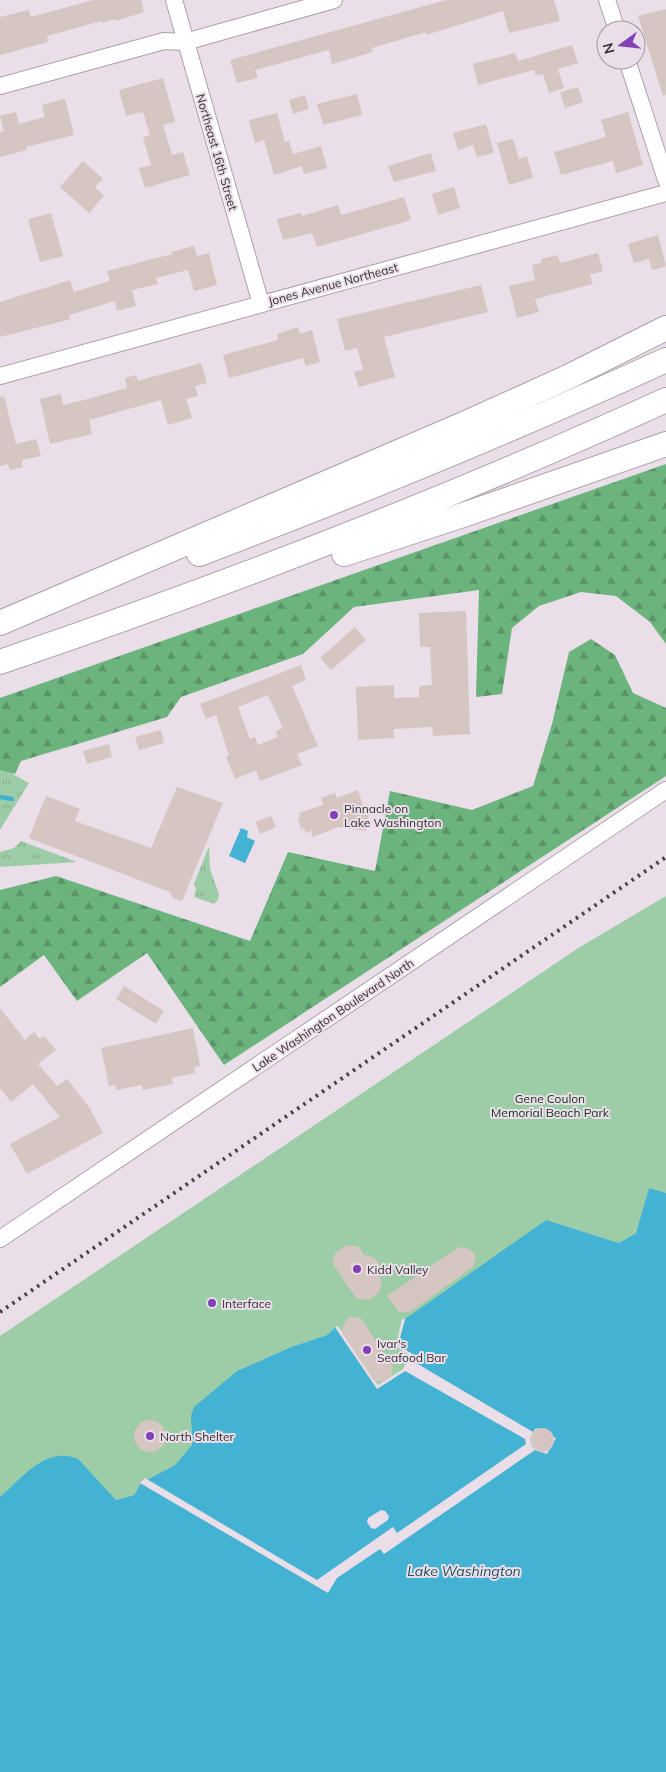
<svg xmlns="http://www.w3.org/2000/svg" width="666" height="1772" viewBox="0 0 666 1772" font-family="Mulish,sans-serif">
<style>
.grass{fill:url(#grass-tufts)}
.forest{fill:url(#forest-firs)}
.park{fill:#9dcda7}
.water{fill:#44b2d3}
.pier{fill:#eadee9}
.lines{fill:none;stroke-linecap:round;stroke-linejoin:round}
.stream{stroke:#44b2d3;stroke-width:4.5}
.building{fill:#d6c6c1;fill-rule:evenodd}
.minor-casing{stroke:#aca0ab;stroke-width:18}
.highway-casing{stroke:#aca0ab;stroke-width:26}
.minor{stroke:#fff;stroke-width:16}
.highway{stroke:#fff;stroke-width:24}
.rail{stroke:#4a4449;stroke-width:4;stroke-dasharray:2.5 5;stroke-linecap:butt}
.poi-dot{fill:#8141b5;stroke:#eadee9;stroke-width:2}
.labels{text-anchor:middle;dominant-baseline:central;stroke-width:4;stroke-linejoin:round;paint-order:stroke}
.street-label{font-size:12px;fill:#363135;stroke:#eadee9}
.poi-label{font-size:12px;fill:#363135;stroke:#eadee9;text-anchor:start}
.park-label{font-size:12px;fill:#11311a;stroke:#eadee9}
.water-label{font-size:14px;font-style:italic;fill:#235260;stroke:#eadee9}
</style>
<defs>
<pattern id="grass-tufts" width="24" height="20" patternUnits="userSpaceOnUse" patternTransform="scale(1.25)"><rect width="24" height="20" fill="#9dcda7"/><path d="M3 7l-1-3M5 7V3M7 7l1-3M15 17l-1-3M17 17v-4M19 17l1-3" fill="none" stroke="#88b090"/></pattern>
<pattern id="forest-firs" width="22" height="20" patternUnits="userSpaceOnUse" patternTransform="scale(1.25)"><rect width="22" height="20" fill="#6cb47d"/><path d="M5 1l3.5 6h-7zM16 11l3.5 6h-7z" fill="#5a9367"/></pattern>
</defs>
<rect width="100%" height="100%" fill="#eadee9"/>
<g class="grass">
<path d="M4 769 29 783 0 830V770Z"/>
<path d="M21 841 77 862 0 867V852L14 848Z"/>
<path d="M209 846 210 869 219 894 218 900 214 904 194 897 196 889 194 884Z"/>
</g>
<g class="forest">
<path d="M666 464V644L650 622 616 596 581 592 539 606 512 628 502 694 476 697 479 590 354 607 303 654 181 697 167 717 21 761 15 774 0 770V698Z"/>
<path d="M591 639 615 655 633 693 666 708V776L224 1065 147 953 77 1001 44 955 0 987V890L56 876 250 941 288 852 375 871 390 791 472 810 533 786 552 724 569 652Z"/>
</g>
<path class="park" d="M666 896V1193L649 1189 636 1233 619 1243 545 1220 414 1355 405 1371 377 1389 335 1327 327 1335 291 1347 237 1371 191 1425 192 1445 175 1465 141 1483 134 1495 116 1500 99 1482 33 1468 0 1497V1336L580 947Z"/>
<g class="water">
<path d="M241 828 248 831 247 837 255 841 245 863 229 856Z"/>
<path d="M649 1188 666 1193V1772H0V1497C22 1478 46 1445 78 1459L116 1500 134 1495 141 1483 175 1465 192 1445 191 1416 194 1407 237 1371 291 1347 327 1335 335 1327 377 1388 405 1371 414 1355 398 1346 405 1319 546 1220 619 1243 636 1233Z"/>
</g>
<g class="pier">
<path d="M402 1319H405L398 1345 414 1355 411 1360 533 1432 536 1428 556 1438 547 1454 535 1450 384 1554 380 1549 337 1578 328 1593 140 1483 145 1478 317 1580 393 1527 397 1533 526 1444 525 1439 405 1371 377 1389 335 1327 338 1326 378 1385 403 1369 410 1356 396 1346Z"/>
<path d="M381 1510 385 1511 389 1516 388 1520 375 1529 371 1528 367 1522 368 1518Z"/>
</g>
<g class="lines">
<path class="stream" d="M0 797 12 799"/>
</g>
<g class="building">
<path d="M93 0H141L144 12 116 21 115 19 102 23 101 21 47 36 48 42 0 55V17L29 10 31 17Z"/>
<path d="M446 0H554L560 21 509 33 503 11 426 35V32L372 48 373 52 332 64 329 50 255 70 258 78 237 83 230 60Z"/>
<path d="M666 9V95L663 96 638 16Z"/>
<path d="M572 45 578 63 558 69 564 88 549 93 543 74 536 76 534 70 478 85 473 64 515 53 518 61Z"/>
<path d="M163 78 175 122 163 125 172 155 183 152 190 175 145 188 139 168 151 165 143 137 150 135 143 112 126 116 119 90Z"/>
<path d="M578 87 583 102 565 108 560 92Z"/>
<path d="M357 94 362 115 323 125 317 104Z"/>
<path d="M305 95 309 109 293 114 289 100Z"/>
<path d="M65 99 74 135 26 147 27 150 0 157V132L4 131 0 116 16 112 19 124 45 117 42 105Z"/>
<path d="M628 112 643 165 616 173 613 161 561 175 554 152 606 137 601 120Z"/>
<path d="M277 113 285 142 289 141 293 154 321 146 327 168 304 174 302 166 274 175 264 140 255 143 249 120Z"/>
<path d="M486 124 494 153 477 157 473 145 458 150 453 133Z"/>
<path d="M513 139 519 159 527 156 533 178 509 185 497 143Z"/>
<path d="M431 153 436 171 394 182 388 166Z"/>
<path d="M83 161 103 179 95 187 104 196 89 213 60 187Z"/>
<path d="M454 187 460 208 438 215 432 194Z"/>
<path d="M404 197 411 220 317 247 312 233 283 240 277 219 301 213 302 216 338 205 341 215Z"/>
<path d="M51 213 63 256 40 262 28 219Z"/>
<path d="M658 235 666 266 652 270 649 259 634 263 628 244Z"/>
<path d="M194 246 197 256 209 253 217 285 194 291 188 270 156 278 158 284 132 290 136 306 117 311 115 301 69 315 71 319 0 337V302L70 280 74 292 110 281 107 271 172 254 171 252Z"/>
<path d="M598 253 603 271 590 275 593 284 535 299 539 312 517 318 509 286 535 280 532 265 542 263 541 259 558 255 560 263Z"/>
<path d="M481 285 488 312 384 337 395 377 359 387 354 372 363 369 357 348 345 351 337 319Z"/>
<path d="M298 327 300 334 312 330 320 362 306 366 303 358 229 378 223 355 278 340 277 334Z"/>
<path d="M201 363 207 383 195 386 198 396 186 399 192 418 168 425 161 400 89 420 92 434 50 444 40 399 61 394 63 405 84 400 127 388 125 378 136 375 138 381Z"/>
<path d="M4 396 16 444 36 439 41 456 22 460 23 467 10 470 8 464 0 466V397Z"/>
<path d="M466 611 470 734 433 736 432 727 394 729V738L358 740 356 687 394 685V698L419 697V686L432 685 430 647H420L419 613Z"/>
<path d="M355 627 366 640 331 670 320 658Z"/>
<path d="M301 665 306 680 292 686 318 746 297 754 302 765 260 781 256 770 235 779 226 757 229 756 216 715 206 719 200 704ZM268 695 283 728 276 731 278 737 258 745 255 737 250 739 238 707Z"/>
<path d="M161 730 164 743 139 750 135 737Z"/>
<path d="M109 744 112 757 87 764 83 751Z"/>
<path d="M177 787 223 803 182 901 173 898 170 892 29 838 46 796 80 809 75 821 151 848Z"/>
<path d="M358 790 363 806 370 807 366 831 338 827 313 837 311 831 306 833 304 828 301 829 298 818 300 817 299 813 323 805 321 798 335 793 337 798Z"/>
<path d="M271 816 276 827 260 834 256 822Z"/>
<path d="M124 986 164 1011 156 1024 116 999Z"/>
<path d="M0 1008 25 1040 34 1032 40 1039 44 1036 56 1050 38 1064 57 1086 67 1079 89 1107 103 1133 27 1174 10 1144 60 1117 33 1084 11 1102 0 1088Z"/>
<path d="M193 1028 200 1066 194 1067 195 1073 172 1078 173 1084 143 1090 142 1085 116 1090 115 1085 109 1086 101 1048Z"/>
<path d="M347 1245 359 1247 364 1255 374 1257 379 1264 376 1273 382 1280 379 1293 368 1300 356 1298 333 1264 335 1253Z"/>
<path d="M459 1247 470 1249 476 1257 473 1267 410 1312H399L387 1296Z"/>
<path d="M350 1317 361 1318 393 1367 391 1377 384 1382 374 1381 342 1333 344 1323Z"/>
<circle cx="150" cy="1436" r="16"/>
<circle cx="542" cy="1440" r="12"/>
</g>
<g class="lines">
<defs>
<g id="minor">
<path d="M174 0 261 304"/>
<path d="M607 0 617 30"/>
<path d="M627 60 666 180"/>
<path d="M0 86 164 41 185 42 334 0"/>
<path d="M0 376 666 193"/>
<path d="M0 1239 666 790"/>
</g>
<g id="highway">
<path d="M199 554C357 494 513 430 666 360"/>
<path d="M344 554 466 514 666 444"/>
<path d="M0 623 466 423 568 377 666 328"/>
<path d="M0 662C226 585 449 499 666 400"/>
</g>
</defs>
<use href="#minor" class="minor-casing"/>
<use href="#highway" class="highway-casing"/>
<use href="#minor" class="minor"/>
<use href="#highway" class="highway"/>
<path class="rail" d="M0 1312 666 857"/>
</g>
<g class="poi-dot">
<circle cx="334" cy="815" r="5"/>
<circle cx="357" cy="1269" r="5"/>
<circle cx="212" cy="1303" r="5"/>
<circle cx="367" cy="1350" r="5"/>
<circle cx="150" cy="1436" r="5"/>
</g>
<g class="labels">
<g class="street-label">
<text transform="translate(217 152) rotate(74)">Northeast 16th Street</text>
<text transform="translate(333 284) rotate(-15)">Jones Avenue Northeast</text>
<text transform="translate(333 1015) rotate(-34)">Lake Washington Boulevard North</text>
</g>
<g class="poi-label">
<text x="344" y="808">Pinnacle on<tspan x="344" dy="14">Lake Washington</tspan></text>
<text x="367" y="1269">Kidd Valley</text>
<text x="222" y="1303">Interface</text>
<text x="377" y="1343">Ivar's<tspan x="377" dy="14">Seafood Bar</tspan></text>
<text x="160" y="1436">North Shelter</text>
</g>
<g class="park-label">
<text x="550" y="1098">Gene Coulon<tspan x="550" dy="14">Memorial Beach Park</tspan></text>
</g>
<g class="water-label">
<text x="464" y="1571">Lake Washington</text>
</g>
</g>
<g transform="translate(621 45) rotate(255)"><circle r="24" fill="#eadee9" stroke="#a299a1"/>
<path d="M0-4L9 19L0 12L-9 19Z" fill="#8141b5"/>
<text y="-8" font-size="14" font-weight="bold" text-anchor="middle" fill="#363135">N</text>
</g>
</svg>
